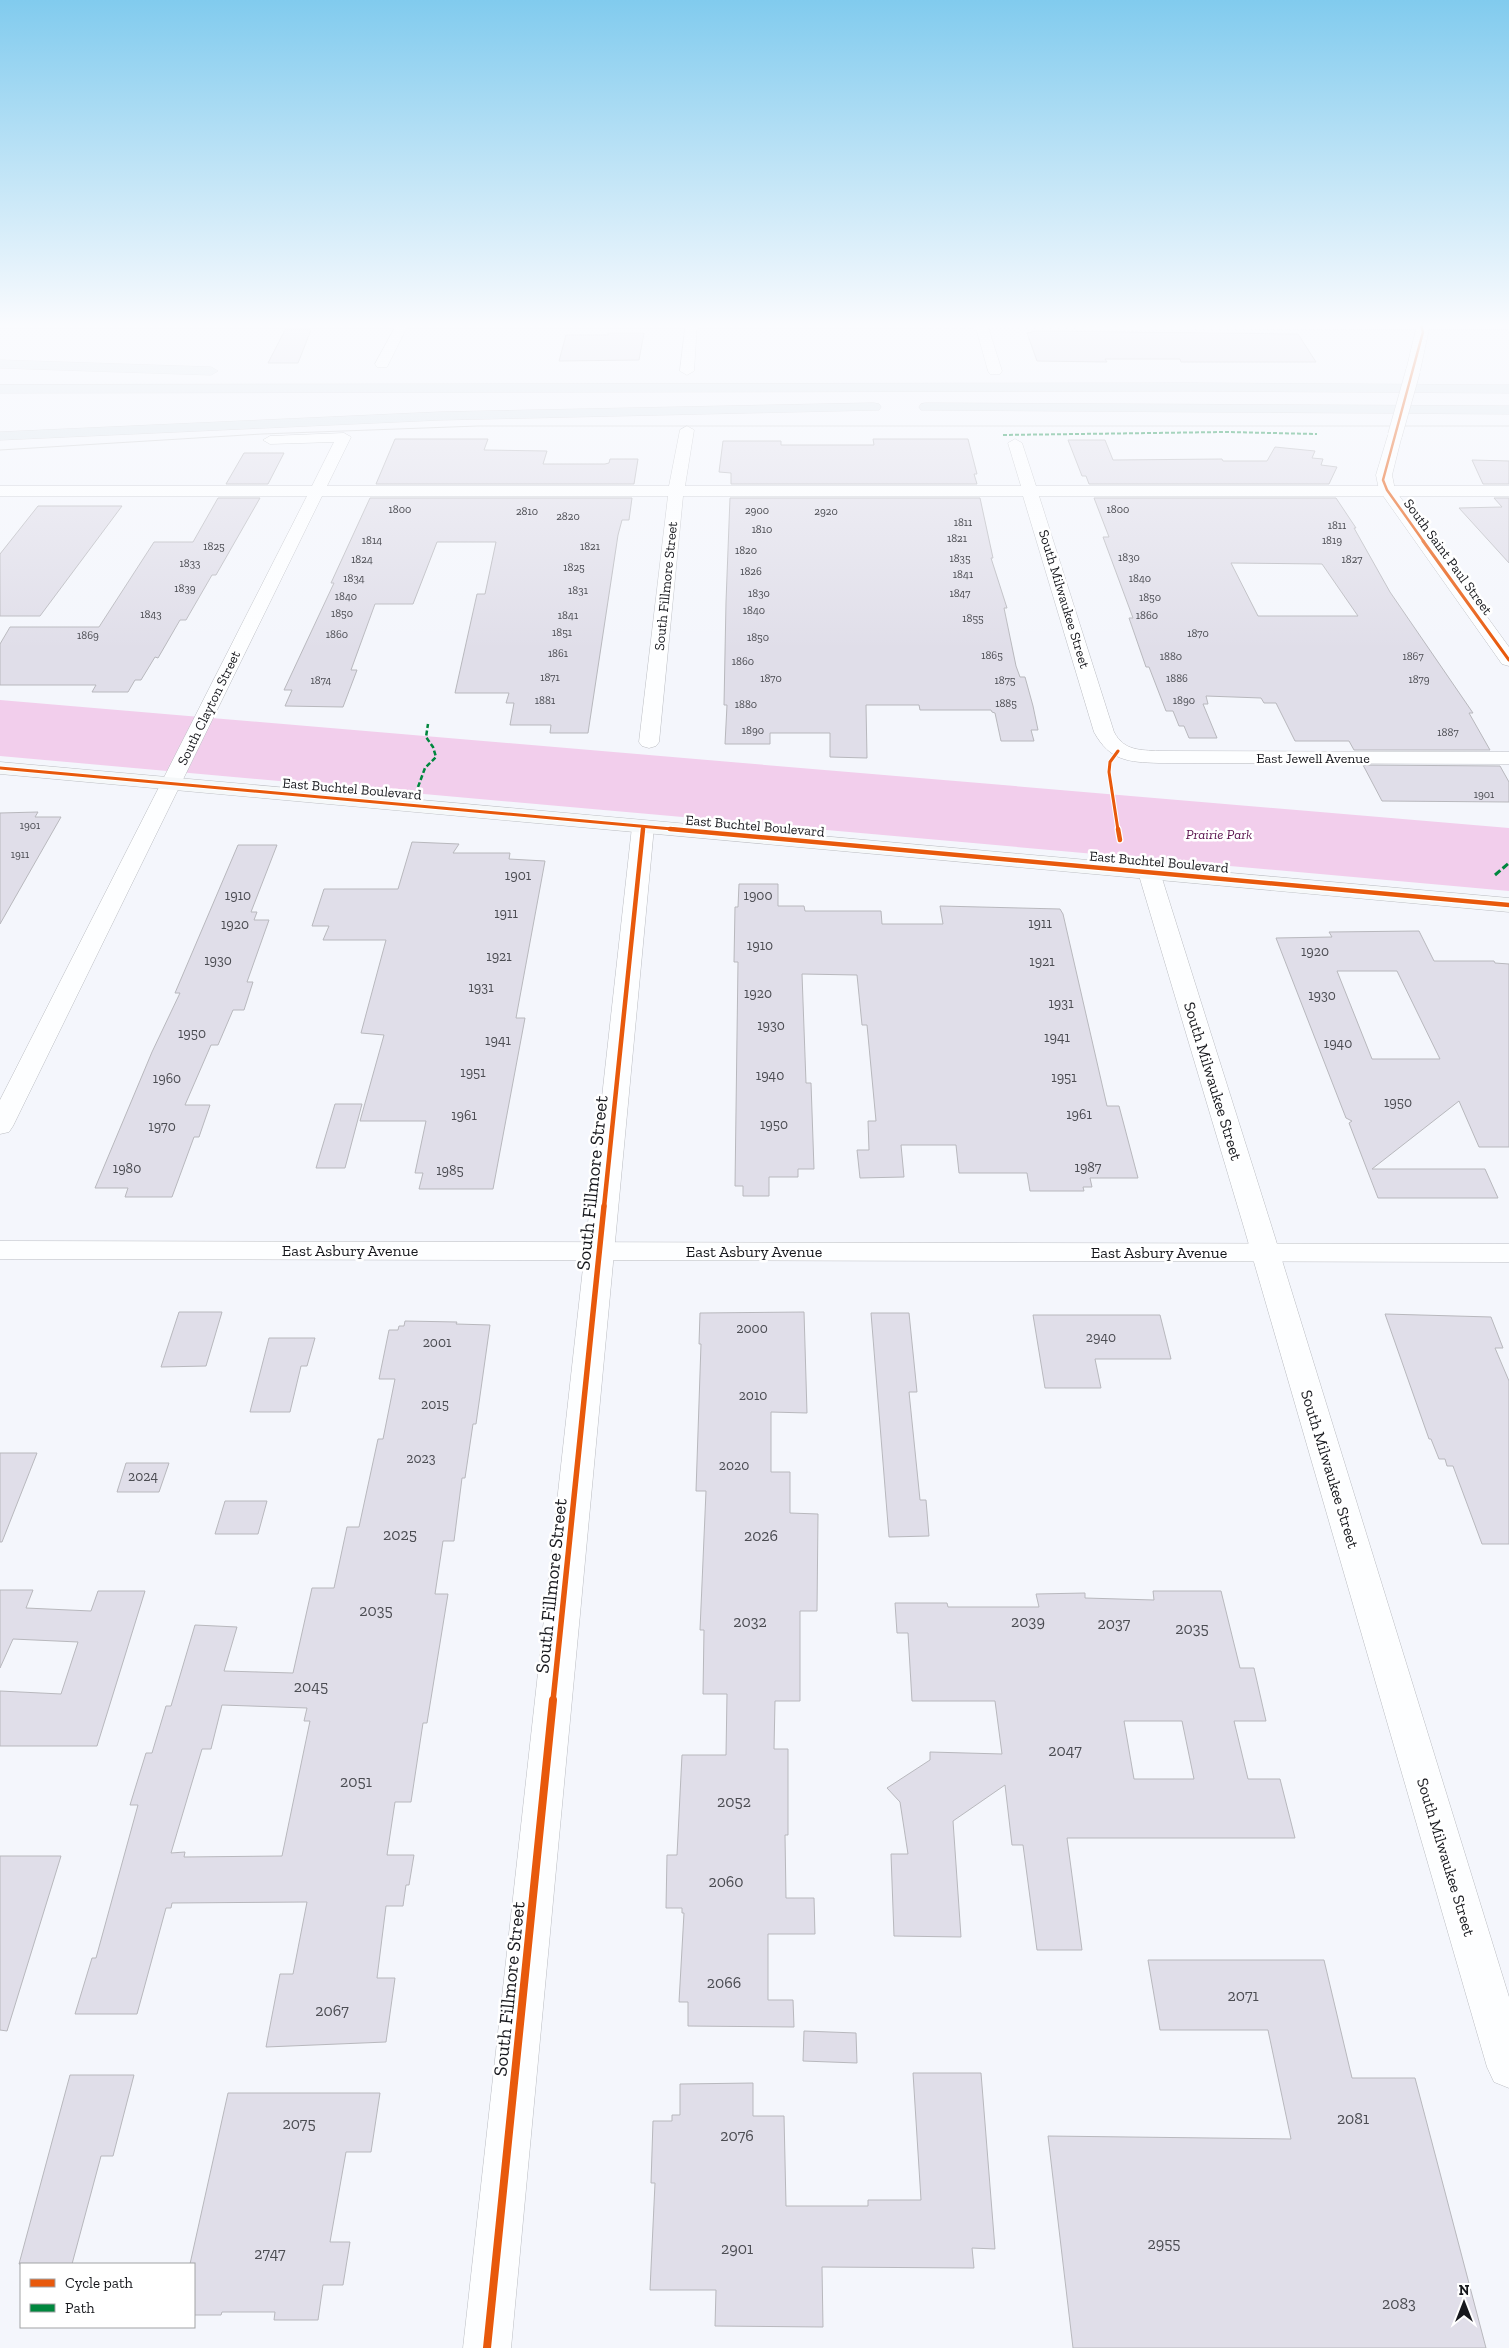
<svg xmlns="http://www.w3.org/2000/svg" width="1509" height="2348" viewBox="0 0 1509 2348" font-family="'Zilla Slab',serif">
<style>
.green{fill:#f2ceec}
.building{fill:#e0dee9;stroke:#b8b8bd;fill-rule:evenodd}
.lines{fill:none;stroke-linecap:round;stroke-linejoin:round}
.minor-casing{stroke:#bbbdc2;stroke-width:1}
.tertiary-casing{stroke:#bbbdc2;stroke-width:1}
.secondary-casing{stroke:#bbbdc2;stroke-width:1}
.motorway-casing{stroke:#d1d2d6;stroke-width:1}
.minor{fill:#fdfeff;fill-rule:evenodd}
.tertiary{fill:#fdfeff;fill-rule:evenodd}
.secondary{fill:#f5f8f9;fill-rule:evenodd}
.motorway{fill:#e0e8ee;fill-rule:evenodd}
.tram{stroke:#d1d2d4;stroke-width:1}
.tertiary-bridge-casing{stroke:#bbbdc2;stroke-width:15;stroke-linecap:butt}
.tertiary-bridge{stroke:#fdfeff;stroke-width:14}
.quiet-far2{stroke:#00873e;stroke-width:2;stroke-dasharray:4 2;stroke-linecap:butt}
.quiet-far1{stroke:#00873e;stroke-width:2.5;stroke-dasharray:5 2.5;stroke-linecap:butt}
.quiet{stroke:#00873e;stroke-width:3;stroke-dasharray:7 3;stroke-linecap:butt}
.cycleway-far4-casing{stroke:#fff;stroke-width:4.5}
.cycleway-far3-casing{stroke:#fff;stroke-width:5}
.cycleway-far2-casing{stroke:#fff;stroke-width:7}
.cycleway-far1-casing{stroke:#fff;stroke-width:9}
.cycleway-casing{stroke:#fff;stroke-width:11}
.cycleway-far4{stroke:#e8590c;stroke-width:2.5}
.cycleway-far3{stroke:#e8590c;stroke-width:3}
.cycleway-far2{stroke:#e8590c;stroke-width:4.5}
.cycleway-far1{stroke:#e8590c;stroke-width:5.5}
.cycleway{stroke:#e8590c;stroke-width:8}
.labels{text-anchor:middle;dominant-baseline:central;stroke-width:5;stroke-linejoin:round;paint-order:stroke}
.far-number-label{font-size:11px;fill:#4b4c52}
.far-street-label{font-size:14px;fill:#17181d;stroke:#fff}
.far-park-label{font-size:14px;font-style:italic;fill:#58104b;stroke:#fff}
.number-label{font-size:14px;fill:#4b4c52}
.street-label{font-size:16px;fill:#17181d;stroke:#fff}
.near-number-label{font-size:16px;fill:#4b4c52}
.near-street-label{font-size:19px;fill:#17181d;stroke:#fff}
</style>
<rect width="100%" height="100%" fill="#f4f6fc"/>
<path class="green" d="M0 700 1509 828V891L0 756Z"/>
<g class="building">
<path d="M285 330H311L298 363H268Z"/>
<path d="M1036 331 1298 334 1316 362H1181L1180 359H1105L1107 362 1037 361 1027 333Z"/>
<path d="M608 333H644L639 360 559 361 566 335H608Z"/>
<path d="M395 439H488L484 450 547 451 543 464H605L609 463 610 459H638L634 484H376Z"/>
<path d="M873 439H968L977 474H974L977 484H731V473L719 472 723 441H781V445H874Z"/>
<path d="M1068 440H1105L1113 460 1222 459 1223 461H1267L1275 447 1315 451 1312 458 1323 459 1321 465 1337 467 1329 484H1089L1086 476H1082Z"/>
<path d="M244 453H284L268 484H226Z"/>
<path d="M1472 460 1509 461V484H1483Z"/>
<path d="M218 498H260L216 575H212L186 620H180L158 658 155 657 141 680H135L128 692H92L96 685H0V644L10 627H99L154 542H193Z"/>
<path d="M370 498H632L629 520H622L618 535 588 733H550L551 725H510L514 703H506L509 693H455L477 594H485L496 542H437L413 604H375L351 670H357L343 707 285 706 292 690H284L334 583H331Z"/>
<path d="M730 498H980L993 558H991L1007 608H1004L1016 666 1020 677H1025L1033 706 1038 730H1031L1034 741H1001L995 713 992 712 991 710H920L919 705H866L867 758 830 757V733H770V744H725L727 705H724L726 602Z"/>
<path d="M1094 498H1336L1356 528H1354L1390 592 1473 713H1469L1490 750H1354L1349 741H1295L1276 703H1264L1261 698 1206 696 1208 704H1203L1217 738H1189L1184 726H1179L1173 711H1166L1149 667H1146L1129 618H1133L1103 537H1109ZM1231 563 1322 564 1358 616H1258Z"/>
<path d="M1494 498H1509V563L1459 508 1502 507Z"/>
<path d="M38 506H122L40 616H0V554Z"/>
<path d="M1363 765 1500 766 1509 782V802L1382 801Z"/>
<path d="M38 812 35 817H61L0 924V813Z"/>
<path d="M412 842 459 844 453 853H510L509 859 545 861 516 1018H525L493 1189H419L423 1173H415L426 1121H360L384 1035 361 1033 386 940H323L329 926H312L324 889H398Z"/>
<path d="M238 845H277L251 912H257L254 920H269L247 982H253L244 1010H233L218 1045H211L185 1105H210L199 1137H194L172 1197H125L128 1188H95L152 1052 180 993H175Z"/>
<path d="M739 884H778V906H804L805 911H881L882 924H943L940 906 1060 909 1063 914 1107 1106H1119L1138 1178H1090L1092 1187H1083L1084 1191H1030L1027 1173H959L956 1145H901L904 1177 860 1178 857 1150H869L868 1121H876L867 1025H862L857 975 802 974 806 1083H811L814 1169H798V1177H769V1196H743V1186H735L738 962H734L735 907H738Z"/>
<path d="M1419 931 1434 961H1494L1495 963 1509 964V1147H1479L1459 1101 1372 1169H1485L1498 1198H1378L1349 1123 1352 1121 1346 1118 1276 938 1332 937 1329 932ZM1337 971H1397L1440 1059H1372Z"/>
<path d="M335 1104H362L345 1168H316Z"/>
<path d="M179 1312H222L206 1366 161 1367Z"/>
<path d="M804 1312 807 1413 771 1412V1472H790V1513L818 1514 817 1611H800V1701H775L774 1749H788V1835H785L786 1898H814L815 1934H768V2000H793L794 2027 688 2026V2002H679L684 1913H682V1908H666L667 1855H677L682 1755H726L727 1694H703L704 1630H700L706 1491H696L701 1344H699L700 1313Z"/>
<path d="M871 1313H909L917 1392H909L920 1500H926L929 1536 889 1537Z"/>
<path d="M1385 1314 1491 1317 1503 1348H1495L1509 1381V1544H1482L1453 1466H1447L1445 1459H1439L1431 1439H1429Z"/>
<path d="M1033 1315H1160L1171 1359H1095L1101 1388H1045Z"/>
<path d="M405 1321 457 1322 456 1324 490 1325 476 1424H473L465 1478H462L454 1541H443L435 1594H448L427 1723H423L411 1802H395L387 1855H414L409 1885H406L403 1906H386L377 1978H395L386 2042 266 2047 280 1974H293L307 1902 172 1903 171 1908H166L137 2014H75L92 1958H96L138 1805H130L146 1753H152L166 1706H171L195 1625 237 1627 224 1671 293 1673 312 1588H334L347 1527H359L378 1439H383L395 1379H379L389 1330H398L399 1326H404ZM222 1705 307 1708 304 1721H310L282 1856 184 1857 185 1852 171 1853 202 1749H211Z"/>
<path d="M269 1338H315L307 1366H301L290 1412H250Z"/>
<path d="M0 1453H37L2 1542H0Z"/>
<path d="M126 1463H169L159 1492H117Z"/>
<path d="M225 1501H267L258 1534H215Z"/>
<path d="M0 1590H33L26 1608 91 1611 98 1591H145L97 1746H0V1691L61 1694 78 1642 13 1639 0 1668Z"/>
<path d="M1153 1591H1221L1240 1668H1254L1266 1721H1234L1248 1779H1280L1295 1838H1067L1082 1950H1037L1023 1845H1012L1005 1785 953 1821 961 1937 894 1936 891 1854H908L900 1802 887 1788 930 1760V1752L1002 1754 995 1701H912L908 1633H897L895 1603H947L948 1607H1039L1036 1594 1085 1593V1598L1154 1600ZM1124 1721H1182L1194 1779H1134Z"/>
<path d="M0 1856H61L7 2031 0 2030Z"/>
<path d="M1148 1960H1324L1352 2078H1415L1486 2348H1073L1048 2136 1291 2139 1268 2030H1160Z"/>
<path d="M804 2031 856 2033 857 2063 803 2061Z"/>
<path d="M913 2073H981L995 2249 972 2248 974 2268 822 2267 823 2327 715 2326 716 2290H650L655 2183H651L653 2121H672V2115H680V2084L753 2083V2116H784L786 2206H868V2200H921Z"/>
<path d="M70 2075H134L113 2156H101L72 2264H19Z"/>
<path d="M228 2093H380L371 2152H346L330 2242H350L343 2285H323L318 2320H274L275 2312H222L221 2315H194V2264H190Z"/>
</g>
<g class="lines">
<defs>
<g id="minor">
<path d="M398 322H406L408 325 387 367H377L375 364Z"/>
<path d="M686 322H696L697 324 694 371 687 375 680 371Z"/>
<path d="M976 322H986L987 324 1002 371 1000 374H990L988 371 975 324Z"/>
<path d="M687 426 694 430 685 486H1021L1008 443 1015 439 1022 443 1036 486H1509V496H1039L1114 732C1124 751 1140 750 1159 751L1509 752V764L1159 763C1128 762 1110 761 1094 732L1023 496H683L659 742 656 746 649 748 642 746 639 742 668 496H322L13 1126 9 1132 0 1134V1100L307 496H0V486H312L334 442 270 444 263 440 270 436 344 433 351 437 327 486H669L680 430Z"/>
<path d="M643 821 651 822 654 827 511 2348H463L632 827 635 822Z"/>
<path d="M1149 865 1157 867 1160 872 1273 1231 1509 1997V2088L1494 2082 1487 2067 1245 1231 1138 872 1141 867Z"/>
</g>
<g id="tertiary">
<path d="M0 322H1509V329H1429L1420 371 1413 375 1406 371 1416 329 0 328Z"/>
<path d="M1395 431 1402 435 1392 475 1395 490 1509 647V666L1502 664 1379 490 1376 475 1388 435Z"/>
<path d="M0 1241 1509 1244V1262L0 1259Z"/>
</g>
<path id="secondary" d="M0 762 1509 898V912L0 774Z"/>
<g id="motorway">
<path d="M0 360 211 367 218 371 211 375 0 368Z"/>
<path d="M1191 383 1509 385V393L1191 391 0 393V385Z"/>
<path d="M874 403 879 404 881 407 879 410 440 420 0 440V432L440 412Z"/>
<path d="M926 403 1509 406V414L921 410 919 407 921 404Z"/>
</g>
</defs>
<use href="#minor" class="minor-casing"/>
<use href="#tertiary" class="tertiary-casing"/>
<use href="#secondary" class="secondary-casing"/>
<use href="#motorway" class="motorway-casing"/>
<use href="#minor" class="minor"/>
<use href="#tertiary" class="tertiary"/>
<use href="#secondary" class="secondary"/>
<use href="#motorway" class="motorway"/>
<path class="tram" d="M0 450 262 434 478 426H1509"/>
<defs>
<path id="tertiary-bridge" d="M1395 435 1413 371"/>
</defs>
<use href="#tertiary-bridge" class="tertiary-bridge-casing"/>
<use href="#tertiary-bridge" class="tertiary-bridge"/>
<path class="quiet-far2" d="M1003 435 1226 432 1317 434"/>
<path class="quiet-far1" d="M418 787 425 768 436 757 433 747 426 737 428 724"/>
<path class="quiet" d="M1495 875 1509 863"/>
<defs>
<path id="cycleway-far4" d="M1420 322 1423 332 1383 480 1387 490 1424 542"/>
<g id="cycleway-far3">
<path d="M1423 541 1509 660"/>
<path d="M1118 751 1110 762 1109 772 1118 830"/>
<path d="M0 768 683 830"/>
<path d="M643 830V827"/>
</g>
<g id="cycleway-far2">
<path d="M670 829 1509 905"/>
<path d="M1118 829 1120 840"/>
<path d="M604 1207 643 829"/>
</g>
<path id="cycleway-far1" d="M553 1701 604 1206"/>
<path id="cycleway" d="M487 2348 553 1700"/>
</defs>
<use href="#cycleway-far4" class="cycleway-far4-casing"/>
<use href="#cycleway-far3" class="cycleway-far3-casing"/>
<use href="#cycleway-far2" class="cycleway-far2-casing"/>
<use href="#cycleway-far1" class="cycleway-far1-casing"/>
<use href="#cycleway" class="cycleway-casing"/>
<use href="#cycleway-far4" class="cycleway-far4"/>
<use href="#cycleway-far3" class="cycleway-far3"/>
<use href="#cycleway-far2" class="cycleway-far2"/>
<use href="#cycleway-far1" class="cycleway-far1"/>
<use href="#cycleway" class="cycleway"/>
</g>
<linearGradient id="sky" x2="0" y2="1"><stop stop-color="#81cbee"/><stop offset="0.5" stop-color="#fafbfe"/><stop offset="1" stop-color="#fafbfe" stop-opacity="0"/></linearGradient>
<rect width="1509" height="650" fill="url(#sky)"/>
<g class="labels">
<g class="far-number-label">
<text x="400" y="509">1800</text>
<text x="1118" y="509">1800</text>
<text x="757" y="510">2900</text>
<text x="527" y="511">2810</text>
<text x="826" y="511">2920</text>
<text x="568" y="516">2820</text>
<text x="963" y="522">1811</text>
<text x="1337" y="525">1811</text>
<text x="762" y="529">1810</text>
<text x="957" y="538">1821</text>
<text x="372" y="540">1814</text>
<text x="1332" y="540">1819</text>
<text x="214" y="546">1825</text>
<text x="590" y="546">1821</text>
<text x="746" y="550">1820</text>
<text x="1129" y="557">1830</text>
<text x="960" y="558">1835</text>
<text x="362" y="559">1824</text>
<text x="1352" y="559">1827</text>
<text x="190" y="563">1833</text>
<text x="574" y="567">1825</text>
<text x="751" y="571">1826</text>
<text x="963" y="574">1841</text>
<text x="354" y="578">1834</text>
<text x="1140" y="578">1840</text>
<text x="185" y="588">1839</text>
<text x="578" y="590">1831</text>
<text x="759" y="593">1830</text>
<text x="960" y="593">1847</text>
<text x="346" y="596">1840</text>
<text x="1150" y="597">1850</text>
<text x="754" y="610">1840</text>
<text x="342" y="613">1850</text>
<text x="151" y="614">1843</text>
<text x="568" y="615">1841</text>
<text x="1147" y="615">1860</text>
<text x="973" y="618">1855</text>
<text x="562" y="632">1851</text>
<text x="1198" y="633">1870</text>
<text x="337" y="634">1860</text>
<text x="88" y="635">1869</text>
<text x="758" y="637">1850</text>
<text x="558" y="653">1861</text>
<text x="992" y="655">1865</text>
<text x="1171" y="656">1880</text>
<text x="1413" y="656">1867</text>
<text x="743" y="661">1860</text>
<text x="550" y="677">1871</text>
<text x="771" y="678">1870</text>
<text x="1177" y="678">1886</text>
<text x="1419" y="679">1879</text>
<text x="321" y="680">1874</text>
<text x="1005" y="680">1875</text>
<text x="545" y="700">1881</text>
<text x="1184" y="700">1890</text>
<text x="1006" y="703">1885</text>
<text x="746" y="704">1880</text>
<text x="753" y="730">1890</text>
<text x="1448" y="732">1887</text>
<text x="1484" y="794">1901</text>
<text x="30" y="825">1901</text>
<text x="20" y="854">1911</text>
</g>
<g class="far-street-label">
<text transform="translate(1448 557) rotate(54)">South Saint Paul Street</text>
<text transform="translate(666 586) rotate(-84)">South Fillmore Street</text>
<text transform="translate(1064 599) rotate(73)">South Milwaukee Street</text>
<text transform="translate(209 708) rotate(-64)">South Clayton Street</text>
<text x="1313" y="758">East Jewell Avenue</text>
<text transform="translate(352 789) rotate(5)">East Buchtel Boulevard</text>
<text transform="translate(755 826) rotate(5)">East Buchtel Boulevard</text>
<text transform="translate(1159 862) rotate(5)">East Buchtel Boulevard</text>
</g>
<g class="far-park-label">
<text x="1219" y="834">Prairie Park</text>
</g>
<g class="number-label">
<text x="518" y="875">1901</text>
<text x="238" y="895">1910</text>
<text x="758" y="895">1900</text>
<text x="506" y="913">1911</text>
<text x="1040" y="923">1911</text>
<text x="235" y="924">1920</text>
<text x="760" y="945">1910</text>
<text x="1315" y="951">1920</text>
<text x="499" y="956">1921</text>
<text x="218" y="960">1930</text>
<text x="1042" y="961">1921</text>
<text x="481" y="987">1931</text>
<text x="758" y="993">1920</text>
<text x="1322" y="995">1930</text>
<text x="1061" y="1003">1931</text>
<text x="771" y="1025">1930</text>
<text x="192" y="1033">1950</text>
<text x="1057" y="1037">1941</text>
<text x="498" y="1040">1941</text>
<text x="1338" y="1043">1940</text>
<text x="473" y="1072">1951</text>
<text x="770" y="1075">1940</text>
<text x="1064" y="1077">1951</text>
<text x="167" y="1078">1960</text>
<text x="1398" y="1102">1950</text>
<text x="1079" y="1114">1961</text>
<text x="464" y="1115">1961</text>
<text x="774" y="1124">1950</text>
<text x="162" y="1126">1970</text>
<text x="1088" y="1167">1987</text>
<text x="127" y="1168">1980</text>
<text x="450" y="1170">1985</text>
<text x="752" y="1328">2000</text>
<text x="1101" y="1337">2940</text>
<text x="437" y="1342">2001</text>
<text x="753" y="1395">2010</text>
<text x="435" y="1404">2015</text>
<text x="421" y="1458">2023</text>
<text x="734" y="1465">2020</text>
<text x="143" y="1476">2024</text>
</g>
<g class="street-label">
<text transform="translate(1213 1081) rotate(73)">South Milwaukee Street</text>
<text x="350" y="1250">East Asbury Avenue</text>
<text x="754" y="1251">East Asbury Avenue</text>
<text x="1159" y="1252">East Asbury Avenue</text>
<text transform="translate(1330 1469) rotate(73)">South Milwaukee Street</text>
<text transform="translate(1446 1857) rotate(73)">South Milwaukee Street</text>
</g>
<g class="near-number-label">
<text x="400" y="1534">2025</text>
<text x="761" y="1535">2026</text>
<text x="376" y="1610">2035</text>
<text x="750" y="1621">2032</text>
<text x="1028" y="1621">2039</text>
<text x="1114" y="1623">2037</text>
<text x="1192" y="1628">2035</text>
<text x="311" y="1686">2045</text>
<text x="1065" y="1750">2047</text>
<text x="356" y="1781">2051</text>
<text x="734" y="1801">2052</text>
<text x="726" y="1881">2060</text>
<text x="724" y="1982">2066</text>
<text x="1243" y="1995">2071</text>
<text x="332" y="2010">2067</text>
<text x="1353" y="2118">2081</text>
<text x="299" y="2123">2075</text>
<text x="737" y="2135">2076</text>
<text x="1164" y="2243">2955</text>
<text x="737" y="2248">2901</text>
<text x="270" y="2253">2747</text>
<text x="1399" y="2303">2083</text>
</g>
<g class="near-street-label">
<text transform="translate(592 1183) rotate(-84)">South Fillmore Street</text>
<text transform="translate(551 1586) rotate(-84)">South Fillmore Street</text>
<text transform="translate(509 1989) rotate(-84)">South Fillmore Street</text>
</g>
</g>
<rect x="20" y="2263" width="175" height="65" fill="#ffffff" stroke="#a2a3a5"/>
<rect x="30" y="2279" width="25" height="8" fill="#e8590c" stroke="#a2a3a5"/>
<text x="65" y="2288" font-size="15" fill="#17181d">Cycle path</text>
<rect x="30" y="2304" width="25" height="8" fill="#00873e" stroke="#a2a3a5"/>
<text x="65" y="2313" font-size="15" fill="#17181d">Path</text>
<g transform="translate(1464 2303)" stroke="#ffffff" stroke-width="4" paint-order="stroke">
<path d="M0-4L9 19L0 12L-9 19Z" fill="#17181d"/>
<text y="-8" font-size="14" font-weight="bold" text-anchor="middle" fill="#17181d">N</text>
</g>
</svg>
